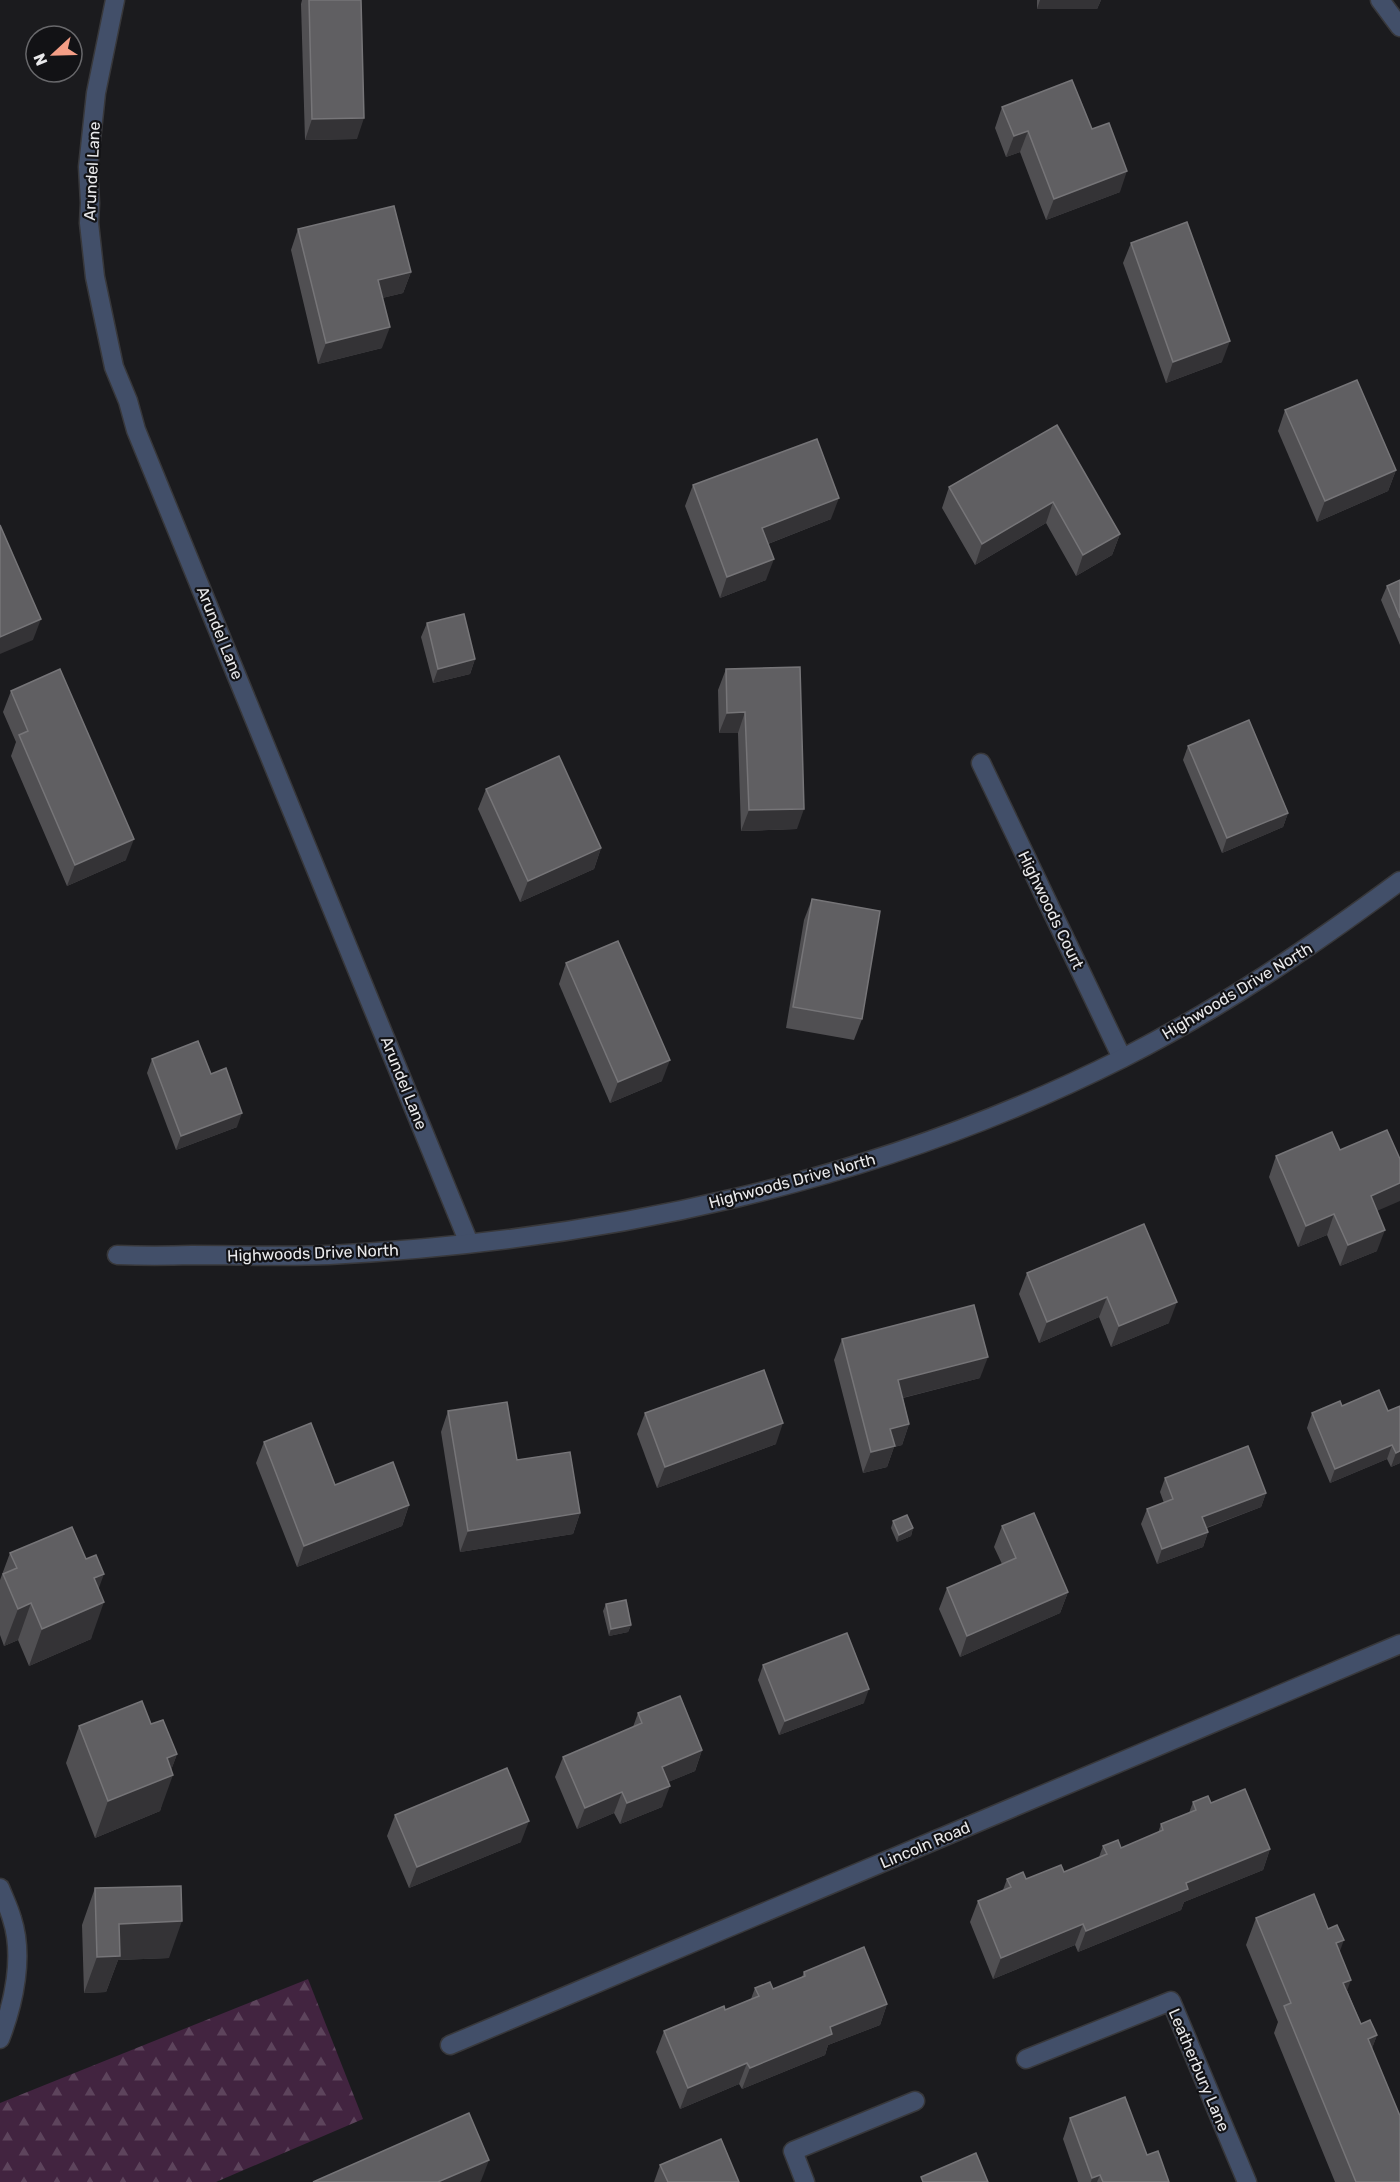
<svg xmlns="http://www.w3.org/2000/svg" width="1400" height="2182" viewBox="0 0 1400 2182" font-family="Rubik,sans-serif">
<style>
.forest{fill:url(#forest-firs)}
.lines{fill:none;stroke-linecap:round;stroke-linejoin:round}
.minor-casing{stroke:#38383b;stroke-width:21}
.minor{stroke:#424f69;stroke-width:18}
.wall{fill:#504f52}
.shaded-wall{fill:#343336}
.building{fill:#605f62;stroke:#767578;stroke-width:1.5}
.labels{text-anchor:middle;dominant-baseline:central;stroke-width:4.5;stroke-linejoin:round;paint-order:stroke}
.street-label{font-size:16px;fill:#e9e9eb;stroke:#121215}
</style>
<defs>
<pattern id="forest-firs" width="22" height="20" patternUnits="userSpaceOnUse" patternTransform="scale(1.5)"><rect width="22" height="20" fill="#422440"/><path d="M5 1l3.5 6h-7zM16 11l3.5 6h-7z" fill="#5d445c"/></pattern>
</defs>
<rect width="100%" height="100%" fill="#1b1b1e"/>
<path class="forest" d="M308 1979 363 2119 216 2182H0V2103Z"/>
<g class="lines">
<defs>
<g id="minor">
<path d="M115 0 96 93 88 167 90 203 89 223 95 277 114 367 128 401 136 430 469 1243"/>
<path d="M1380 0 1400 27"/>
<path d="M981 763 1122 1058"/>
<path d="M117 1255C142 1256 167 1256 192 1255 238 1255 284 1257 329 1255 602 1241 878 1182 1123 1058 1221 1008 1311 947 1400 881"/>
<path d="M0 1888C4 1898 9 1908 12 1919 24 1956 14 2003 0 2039"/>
<path d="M450 2045 1400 1644"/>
<path d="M1026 2059 1171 2001 1247 2182"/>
<path d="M805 2182 793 2151 915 2101"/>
</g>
</defs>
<use href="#minor" class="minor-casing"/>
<use href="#minor" class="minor"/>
</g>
<g class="wall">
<path d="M302 0H361L357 139 305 140 301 4Z"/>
<path d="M1037 0H1101L1097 9H1037Z"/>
<path d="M1002 107 1092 129 1120 192 1046 220 1020 152 1006 157 995 128Z"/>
<path d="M298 229 411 272 403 293 382 298V348L318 364 291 250Z"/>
<path d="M1131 243 1222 362 1166 383 1123 263Z"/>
<path d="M1285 410 1396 470 1388 491 1317 522 1278 431Z"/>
<path d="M1057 425 1120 534 1112 555 1076 576 1046 523 975 565 942 508 949 487Z"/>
<path d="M693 485 831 519 768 544 766 580 720 598 685 506Z"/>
<path d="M1400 580V645L1381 600 1387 586Z"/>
<path d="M427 623 475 659 470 674 433 683 421 637Z"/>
<path d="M726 669 797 829 741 831 738 733H719L718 690Z"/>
<path d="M11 691 126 860 67 886 11 756 16 742 3 712Z"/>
<path d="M1188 746 1288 813 1283 827 1222 853 1183 760Z"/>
<path d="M486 789 601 848 594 869 520 902 478 809Z"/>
<path d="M812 899 862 1019 854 1040 786 1028 804 920Z"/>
<path d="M566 963 662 1081 610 1103 559 984Z"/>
<path d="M152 1059 211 1074 237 1127 176 1150 147 1073Z"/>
<path d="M1340 1150 1377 1211V1251L1340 1266 1327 1235 1298 1247 1269 1177 1276 1156Z"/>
<path d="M1144 1224 1169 1323 1111 1347 1099 1317 1039 1343 1019 1294 1027 1273Z"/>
<path d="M842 1339 980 1378 903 1398 909 1424 902 1445 894 1447 887 1467 863 1473 834 1360Z"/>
<path d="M1342 1406 1388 1411 1400 1406V1463L1391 1467 1387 1459 1330 1483 1307 1428 1312 1413Z"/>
<path d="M448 1411 517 1460 580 1513 573 1534 460 1552 441 1432Z"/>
<path d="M645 1413 776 1444 657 1488 637 1434Z"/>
<path d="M264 1442 335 1485 409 1505 402 1526 297 1567 256 1463Z"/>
<path d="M1165 1478 1266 1493 1261 1507 1207 1528 1208 1532 1203 1547 1157 1564 1141 1524 1147 1509 1164 1503 1160 1492Z"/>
<path d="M893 1521 913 1528 911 1536 897 1542 891 1528Z"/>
<path d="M1002 1526 1068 1592 1060 1613 960 1657 939 1609 947 1588 1002 1564 994 1547Z"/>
<path d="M10 1553 99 1590 91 1639 29 1666 18 1640 4 1646 0 1635V1580Z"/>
<path d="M606 1604 631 1625 628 1632 609 1636 603 1611Z"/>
<path d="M763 1665 864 1703 779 1735 758 1680Z"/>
<path d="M638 1713 702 1750 695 1771 668 1782 662 1807 620 1824 614 1813 577 1829 555 1777 563 1757 633 1727Z"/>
<path d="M151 1724 177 1754 171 1770 160 1811 95 1838 66 1763 79 1726Z"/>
<path d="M1193 1802 1211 1803 1270 1849 1263 1870 1184 1902 1181 1910 1078 1952 1075 1945 993 1979 970 1922 978 1901 1003 1890 1007 1879H1026L1064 1872 1099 1857 1103 1846 1121 1848 1158 1833 1161 1824 1189 1813Z"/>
<path d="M395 1815 521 1842 409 1888 387 1836Z"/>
<path d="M95 1888 169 1958 118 1960 106 1992 84 1993 82 1925Z"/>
<path d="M1256 1918 1328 1929 1339 1952 1347 1990 1361 2024 1377 2035 1372 2048 1400 2182H1335L1274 2033 1278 2022 1246 1945Z"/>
<path d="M804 1972 887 2004 880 2025 828 2045 825 2055 742 2089 739 2084 680 2109 656 2052 664 2031 725 2010 751 1999 755 1988 773 1989 802 1977Z"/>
<path d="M1070 2118 1147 2155 1169 2182H1078L1063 2139Z"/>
<path d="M660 2165 739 2182H654Z"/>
</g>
<g class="shaded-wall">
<path d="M1040 0H1101L1097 9H1037Z"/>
<path d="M364 118 357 139 305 140 312 119Z"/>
<path d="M1028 131 1020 152 1006 157 1014 136Z"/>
<path d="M1127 171 1120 192 1046 220 1054 199Z"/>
<path d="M411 272 403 293 370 301 378 280Z"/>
<path d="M390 327 382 348 318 364 326 343Z"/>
<path d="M1230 341 1222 362 1166 383 1173 362Z"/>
<path d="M1396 470 1388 491 1317 522 1325 501Z"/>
<path d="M839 498 831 519 755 549 762 528Z"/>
<path d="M1053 502 1046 523 975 565 982 544Z"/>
<path d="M1120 534 1112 555 1076 576 1083 555Z"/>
<path d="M774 559 766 580 720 598 727 577Z"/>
<path d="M41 619 33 640 0 654V637Z"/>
<path d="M475 659 470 674 433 683 438 669Z"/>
<path d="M745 712 738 733H719L727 713Z"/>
<path d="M804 809 797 829 741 831 749 810Z"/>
<path d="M1288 813 1283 827 1222 853 1227 838Z"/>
<path d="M134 839 126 860 67 886 75 865Z"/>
<path d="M601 848 594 869 520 902 528 881Z"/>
<path d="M670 1060 662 1081 610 1103 618 1082Z"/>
<path d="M242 1113 237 1127 176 1150 181 1136Z"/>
<path d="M1400 1183V1201L1363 1217 1371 1196Z"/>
<path d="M1334 1214 1327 1235 1298 1247 1306 1226Z"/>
<path d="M1385 1230 1377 1251 1340 1266 1348 1245Z"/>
<path d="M1107 1297 1099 1317 1039 1343 1047 1322Z"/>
<path d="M1177 1302 1169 1323 1111 1347 1119 1326Z"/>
<path d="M988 1357 980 1378 890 1401 898 1380Z"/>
<path d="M783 1423 776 1444 657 1488 665 1467Z"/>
<path d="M909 1424 902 1445 894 1447 887 1467 863 1473 871 1452 890 1429Z"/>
<path d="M1392 1445 1387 1459 1330 1483 1335 1469Z"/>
<path d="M1400 1451V1463L1391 1467 1396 1453Z"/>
<path d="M1266 1493 1261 1507 1197 1531 1202 1517Z"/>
<path d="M409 1505 402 1526 297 1567 304 1546Z"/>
<path d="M580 1513 573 1534 460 1552 468 1531Z"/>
<path d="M913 1528 911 1536 897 1542 899 1535Z"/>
<path d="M1208 1532 1203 1547 1157 1564 1162 1549Z"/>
<path d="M104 1574 92 1607 104 1602 91 1639 29 1666 42 1629 94 1578Z"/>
<path d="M1068 1592 1060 1613 960 1657 967 1636Z"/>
<path d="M31 1603 18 1640 4 1646 18 1609Z"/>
<path d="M631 1625 628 1632 609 1636 611 1629Z"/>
<path d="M869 1689 864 1703 779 1735 785 1721Z"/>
<path d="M702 1750 695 1771 654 1788 662 1767Z"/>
<path d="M177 1754 169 1776 173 1775 160 1811 95 1838 108 1801 167 1758Z"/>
<path d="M670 1786 662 1807 620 1824 627 1803Z"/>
<path d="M622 1792 614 1813 577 1829 585 1808Z"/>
<path d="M529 1821 521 1842 409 1888 417 1867Z"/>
<path d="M1270 1849 1263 1870 1184 1902 1181 1910 1078 1952 1086 1931 1186 1883Z"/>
<path d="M182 1921 169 1958 118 1960 106 1992 84 1993 97 1957 119 1924Z"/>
<path d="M1083 1924 1075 1945 993 1979 1001 1958Z"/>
<path d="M1344 1940 1334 1967 1336 1943Z"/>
<path d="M1351 1980 1341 2007 1343 1983Z"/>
<path d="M887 2004 880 2025 828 2045 825 2055 742 2089 750 2068 830 2027Z"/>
<path d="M1377 2035 1367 2062 1368 2039Z"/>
<path d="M747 2063 739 2084 680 2109 688 2088Z"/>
<path d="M489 2160 481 2181 480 2182H438Z"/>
<path d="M1100 2175 1097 2182H1091L1092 2178Z"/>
</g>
<g class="building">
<path d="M309 0H361L364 118 312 119Z"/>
<path d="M1072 80 1092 129 1109 123 1127 171 1054 199 1028 131 1014 136 1002 107Z"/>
<path d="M394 206 411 272 378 280 390 327 326 343 298 229Z"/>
<path d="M1187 222 1230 341 1173 362 1131 243Z"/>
<path d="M1357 380 1396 470 1325 501 1285 410Z"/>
<path d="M1057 425 1120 534 1083 555 1053 502 982 544 949 487Z"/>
<path d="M817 439 839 498 762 528 774 559 727 577 693 485Z"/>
<path d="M0 525 41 619 0 637Z"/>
<path d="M1400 580V618L1387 586Z"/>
<path d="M464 614 475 659 438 669 427 623Z"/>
<path d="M800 667 804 809 749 810 745 712 727 713 726 669Z"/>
<path d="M60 669 134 839 75 865 19 735 28 731 11 691Z"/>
<path d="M1249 720 1288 813 1227 838 1188 746Z"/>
<path d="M559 756 601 848 528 881 486 789Z"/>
<path d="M812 899 880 911 862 1019 793 1007Z"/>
<path d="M618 941 670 1060 618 1082 566 963Z"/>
<path d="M198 1041 211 1074 226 1068 242 1113 181 1136 152 1059Z"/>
<path d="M1387 1130 1400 1159V1183L1371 1196 1385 1230 1348 1245 1334 1214 1306 1226 1276 1156 1332 1132 1340 1150Z"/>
<path d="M1144 1224 1177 1302 1119 1326 1107 1297 1047 1322 1027 1273Z"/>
<path d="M974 1305 988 1357 898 1380 909 1424 890 1429 895 1446 871 1452 842 1339Z"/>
<path d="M764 1370 783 1423 665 1467 645 1413Z"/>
<path d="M1379 1390 1388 1411 1400 1406V1451L1396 1453 1392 1445 1335 1469 1312 1413 1340 1401 1342 1406Z"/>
<path d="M507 1402 517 1460 570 1452 580 1513 468 1531 448 1411Z"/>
<path d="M311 1423 335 1485 393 1462 409 1505 304 1546 264 1442Z"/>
<path d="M1248 1446 1266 1493 1202 1517 1208 1532 1162 1549 1147 1509 1173 1499 1165 1478Z"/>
<path d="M1034 1513 1068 1592 967 1636 947 1588 1016 1558 1002 1526Z"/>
<path d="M907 1515 913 1528 899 1535 893 1521Z"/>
<path d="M72 1527 86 1559 96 1555 104 1574 94 1578 104 1602 42 1629 31 1603 18 1609 3 1574 17 1568 10 1553Z"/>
<path d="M626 1600 631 1625 611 1629 606 1604Z"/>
<path d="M847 1633 869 1689 785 1721 763 1665Z"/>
<path d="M680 1696 702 1750 662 1767 670 1786 627 1803 622 1792 585 1808 563 1757 642 1723 638 1713Z"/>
<path d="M142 1701 151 1724 163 1720 177 1754 167 1758 173 1775 108 1801 79 1726Z"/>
<path d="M507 1768 529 1821 417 1867 395 1815Z"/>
<path d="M1245 1789 1270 1849 1186 1883 1188 1889 1086 1931 1083 1924 1001 1958 978 1901 1011 1887 1007 1879 1023 1872 1026 1879 1061 1865 1064 1872 1107 1854 1103 1846 1118 1840 1121 1848 1163 1830 1161 1824 1196 1810 1193 1802 1208 1796 1211 1803Z"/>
<path d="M181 1886 182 1921 119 1924 120 1956 97 1957 95 1888Z"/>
<path d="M1314 1894 1328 1929 1337 1925 1344 1940 1336 1943 1351 1980 1343 1983 1361 2024 1370 2020 1377 2035 1368 2039 1400 2116V2182H1356L1284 2006 1291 2003 1256 1918Z"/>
<path d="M864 1947 887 2004 830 2027 832 2034 750 2068 747 2063 688 2088 664 2031 724 2006 725 2010 759 1996 755 1988 770 1982 773 1989 805 1976 804 1972Z"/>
<path d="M1125 2097 1147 2155 1158 2151 1169 2182H1103L1100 2175 1092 2178 1070 2118Z"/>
<path d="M469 2113 489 2160 438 2182H313Z"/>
<path d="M721 2139 739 2182H668L660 2165Z"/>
<path d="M976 2153 988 2182H923L921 2177Z"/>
</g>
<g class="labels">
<g class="street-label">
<text transform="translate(92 171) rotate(-87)">Arundel Lane</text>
<text transform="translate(220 633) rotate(68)">Arundel Lane</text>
<text transform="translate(1051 910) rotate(64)">Highwoods Court</text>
<text transform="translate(1237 991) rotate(-31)">Highwoods Drive North</text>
<text transform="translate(404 1083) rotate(68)">Arundel Lane</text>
<text transform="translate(792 1181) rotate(-15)">Highwoods Drive North</text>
<text transform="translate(313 1253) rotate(-2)">Highwoods Drive North</text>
<text transform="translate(925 1845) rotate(-23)">Lincoln Road</text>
<text transform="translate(1199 2070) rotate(67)">Leatherbury Lane</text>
</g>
</g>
<g transform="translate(54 54) rotate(248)"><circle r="28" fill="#121215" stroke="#68686b" stroke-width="1.5"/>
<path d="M0-4.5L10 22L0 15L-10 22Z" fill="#f49e86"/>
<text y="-9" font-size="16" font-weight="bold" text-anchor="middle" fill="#e9e9eb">N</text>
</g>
</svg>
